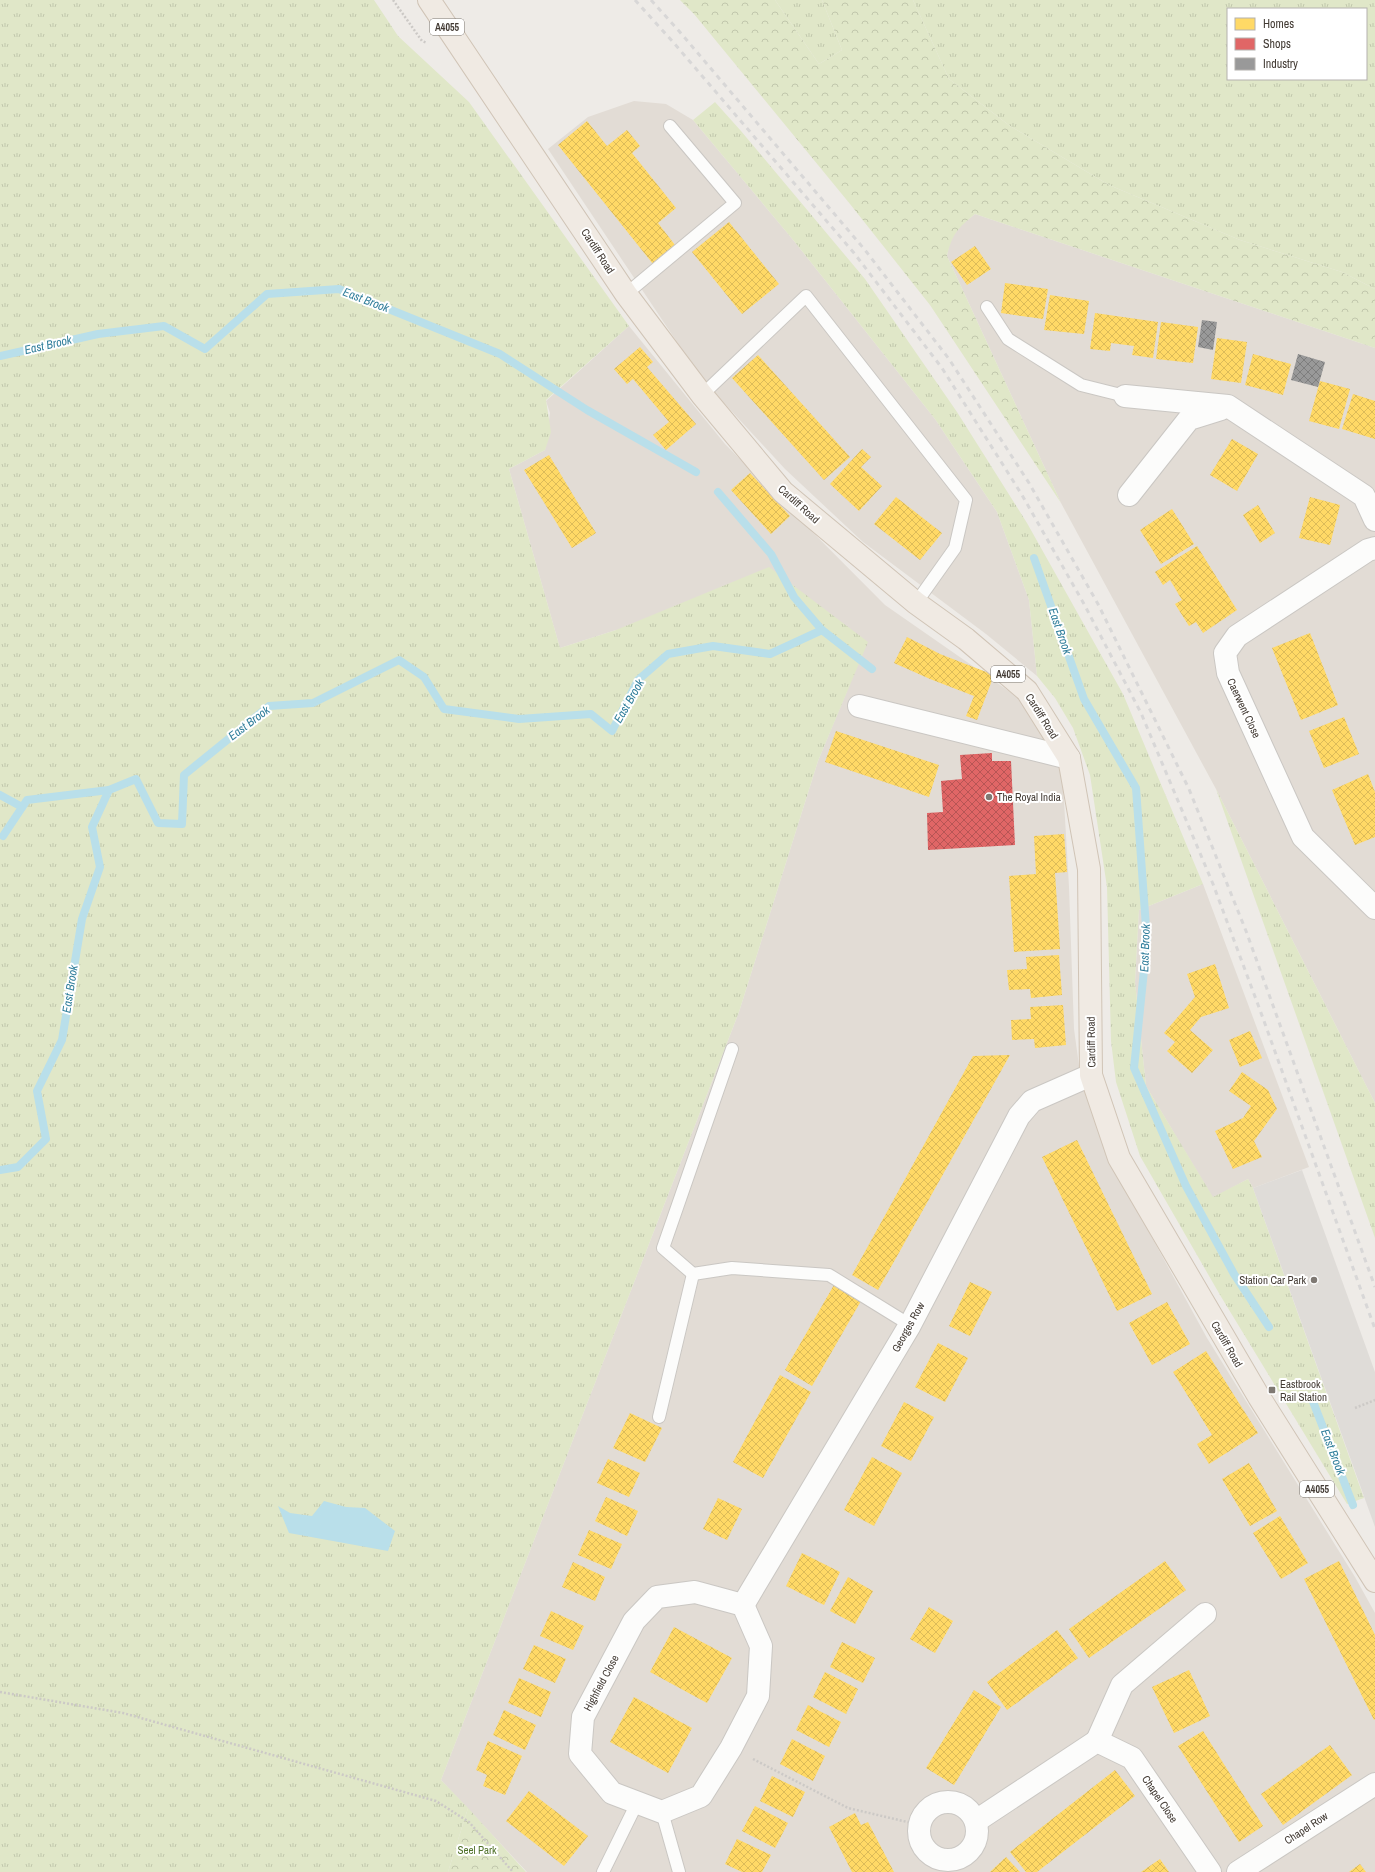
<svg xmlns="http://www.w3.org/2000/svg" width="1375" height="1872" viewBox="0 0 1375 1872" font-family="'Archivo Narrow',sans-serif">
<style>
.residential{fill:#e2dcd5}
.grass{fill:url(#grass-tufts);fill-rule:evenodd}
.forest{fill:url(#forest-crowns)}
.parking{fill:#dfdcd8}
.water{fill:#b9dfea}
.homes{fill:url(#homes-cross-hatch)}
.shops{fill:url(#shops-cross-hatch)}
.industry{fill:url(#industry-cross-hatch)}
.lines{fill:none;stroke-linecap:round;stroke-linejoin:round}
.stream{stroke:#b9dfea;stroke-width:8}
.service-casing{stroke:#cac7c3;stroke-width:14}
.minor-casing{stroke:#cac7c3;stroke-width:24}
.primary-casing{stroke:#d0c4b6;stroke-width:24}
.path{stroke:#ccc9c6;stroke-width:2.5;stroke-dasharray:2 2;stroke-linecap:butt}
.service{stroke:#fcfcfb;stroke-width:12}
.minor{stroke:#fcfcfb;stroke-width:22}
.primary{stroke:#f0eae3;stroke-width:22}
.rail{stroke:#d8d7d7;stroke-width:3;stroke-dasharray:5 5;stroke-linecap:butt}
.poi-dot{fill:#7f7973;stroke:#fff;stroke-width:1.5}
.labels{text-anchor:middle;dominant-baseline:central;stroke-width:4;stroke-linejoin:round;paint-order:stroke}
.shield{fill:#fff;stroke:#7b7671;stroke-width:1}
.shield-label{font-size:10px;font-weight:bold;fill:#433b34}
.street-label{font-size:11px;fill:#433b34;stroke:#fff}
.poi-label{font-size:11px;fill:#433b34;stroke:#fff;text-anchor:start}
.park-label{font-size:11px;fill:#51722b;stroke:#fff}
.water-label{font-size:12px;font-style:italic;fill:#307e9b;stroke:#fff}
</style>
<defs>
<pattern id="grass-tufts" width="24" height="20" patternUnits="userSpaceOnUse"><rect width="24" height="20" fill="#e0e7c8"/><path d="M3 7l-1-3M5 7V3M7 7l1-3M15 17l-1-3M17 17v-4M19 17l1-3" fill="none" stroke="#c1c7ac"/></pattern>
<pattern id="forest-crowns" width="20" height="18" patternUnits="userSpaceOnUse"><rect width="20" height="18" fill="#e0e7c8"/><path d="M2 6a3 3 0 1 1 6 0M12 15a3 3 0 1 1 6 0" fill="none" stroke="#c1c7ac"/></pattern>
<pattern id="homes-cross-hatch" width="8" height="8" patternUnits="userSpaceOnUse"><rect width="8" height="8" fill="#ffd966"/><path d="M0 0l8 8M0 8l8-8" fill="none" stroke="#dcbb59"/></pattern>
<pattern id="shops-cross-hatch" width="8" height="8" patternUnits="userSpaceOnUse"><rect width="8" height="8" fill="#e06666"/><path d="M0 0l8 8M0 8l8-8" fill="none" stroke="#b75555"/></pattern>
<pattern id="industry-cross-hatch" width="8" height="8" patternUnits="userSpaceOnUse"><rect width="8" height="8" fill="#999"/><path d="M0 0l8 8M0 8l8-8" fill="none" stroke="#7e7e7e"/></pattern>
</defs>
<rect width="100%" height="100%" fill="#eeebe7"/>
<g class="residential">
<path d="M634 101 666 104 693 120 794 241 935 419 997 512 1029 600 1037 676 986 634 863 542 785 469 701 378 548 149 588 117Z"/>
<path d="M975 214 1375 348V1103L1216 789 1061 503 947 256 950 240 960 226Z"/>
<path d="M629 326 725 444 885 605 1020 699 1062 767 1069 887 1074 1029 1080 1073 1110 1161 1207 1338 1355 1577 1375 1613V1872H527L441 1780 739 1012 818 761 847 691 616 630 560 648 509 469 545 450 550 413 546 401Z"/>
<path d="M1203 884 1309 1167 1253 1188 1248 1179 1213 1198 1146 1086 1135 982 1139 910Z"/>
</g>
<g class="grass">
<path d="M0 0H374L398 36 469 102 629 326 546 400 551 432 545 450 509 469 560 648 616 630 769 567 868 642 818 761 739 1012 441 1780 468 1808 448 1872H0Z"/>
<path d="M775 0H822L842 50 819 64Z"/>
<path d="M913 0H1375V289L1342 272 1240 240 1109 185 1010 126 949 79ZM1228 9H1366V79H1228Z"/>
<path d="M715 102 741 131 865 279 957 412 1027 523 1123 694 1203 884 1139 910 1135 982 1146 1086 1213 1197 1248 1179 1253 1188 1364 1498 1347 1504 1220 1295 1140 1156 1116 1082 1111 1041 1107 887 1090 775 1073 728 1055 698 1037 676 1029 600 997 512 935 419 794 241 693 120Z"/>
<path d="M1216 789 1375 1103V1238Z"/>
</g>
<g class="forest">
<path d="M680 0H775L819 64 842 50 822 0H913L949 79 1010 126 1109 185 1240 240 1342 272 1375 289V348L975 214C958 228 952 234 947 256L1061 503 930 305 850 204 694 14Z"/>
<path d="M468 1808 526 1872H448Z"/>
</g>
<path class="parking" d="M1302 1170 1375 1372V1527L1253 1188Z"/>
<path class="water" d="M324 1501 346 1507 365 1508 395 1531 388 1551 289 1533 278 1506 290 1513 312 1516Z"/>
<g class="homes">
<path d="M587 121 607 146 627 130 640 146 632 153 676 208 658 223 675 245 653 264 558 145Z"/>
<path d="M729 222 779 284 742 314 692 252Z"/>
<path d="M975 246 991 269 967 285 951 262Z"/>
<path d="M1005 283 1048 289 1043 319 1001 313Z"/>
<path d="M1050 295 1089 301 1084 334 1044 330Z"/>
<path d="M1095 313 1158 322 1153 358 1132 355 1134 346 1111 343 1110 351 1090 349Z"/>
<path d="M1161 322 1198 327 1193 363 1156 359Z"/>
<path d="M1217 338 1247 342 1241 383 1211 379Z"/>
<path d="M640 347 653 362 647 367 696 424 666 450 653 435 669 422 633 379 627 384 614 369Z"/>
<path d="M1253 354 1291 364 1283 395 1245 385Z"/>
<path d="M758 355 850 457 824 480 732 378Z"/>
<path d="M1320 381 1350 389 1339 429 1309 421Z"/>
<path d="M1353 394 1375 401V439L1342 429Z"/>
<path d="M1232 439 1258 454 1237 491 1210 475Z"/>
<path d="M862 449 871 457 861 467 882 486 859 511 830 484Z"/>
<path d="M549 455 596 533 572 548 524 470Z"/>
<path d="M750 473 790 516 771 534 731 490Z"/>
<path d="M896 497 942 533 920 560 874 524Z"/>
<path d="M1310 497 1340 505 1330 545 1299 538Z"/>
<path d="M1258 505 1275 533 1260 543 1243 515Z"/>
<path d="M1172 509 1194 544 1161 564 1140 530Z"/>
<path d="M1197 546 1237 610 1203 633 1196 622 1189 626 1175 604 1182 600 1170 580 1163 585 1155 572Z"/>
<path d="M1310 633 1338 705 1301 720 1272 648Z"/>
<path d="M907 637 940 654 994 675 977 720 966 716 974 696 930 679 894 663Z"/>
<path d="M1344 717 1359 754 1324 768 1309 731Z"/>
<path d="M836 731 939 765 929 797 825 762Z"/>
<path d="M1368 774 1375 792V837L1355 845 1332 790Z"/>
<path d="M1064 834 1067 872 1055 873 1060 949 1014 952 1009 876 1036 874 1034 836Z"/>
<path d="M1059 955 1062 995 1031 998 1030 989 1009 990 1007 970 1027 969 1026 957Z"/>
<path d="M1215 964 1229 1008 1201 1017 1190 1030 1213 1050 1192 1073 1167 1051 1175 1042 1164 1033 1195 997 1187 974Z"/>
<path d="M1063 1005 1066 1045 1035 1048 1034 1039 1012 1040 1011 1020 1031 1019 1030 1007Z"/>
<path d="M1250 1031 1262 1058 1240 1067 1229 1040Z"/>
<path d="M1010 1055 878 1290 852 1275 973 1056Z"/>
<path d="M1242 1072 1268 1090 1277 1109 1254 1141 1262 1157 1233 1169 1215 1131 1243 1118 1251 1106 1229 1091Z"/>
<path d="M1077 1140 1152 1294 1117 1311 1042 1157Z"/>
<path d="M970 1282 992 1292 970 1336 949 1326Z"/>
<path d="M834 1285 861 1301 812 1386 785 1370Z"/>
<path d="M1167 1302 1190 1344 1152 1365 1129 1323Z"/>
<path d="M938 1343 968 1358 945 1402 915 1387Z"/>
<path d="M1206 1351 1258 1433 1209 1464 1197 1444 1212 1435 1173 1372Z"/>
<path d="M780 1375 811 1392 763 1478 733 1462Z"/>
<path d="M904 1402 934 1417 911 1461 881 1446Z"/>
<path d="M630 1413 662 1428 645 1462 613 1448Z"/>
<path d="M872 1457 902 1473 874 1526 844 1510Z"/>
<path d="M608 1459 640 1473 629 1497 597 1483Z"/>
<path d="M1249 1463 1277 1511 1250 1526 1222 1479Z"/>
<path d="M606 1497 638 1511 627 1536 595 1521Z"/>
<path d="M718 1498 742 1509 727 1540 703 1529Z"/>
<path d="M1280 1516 1308 1563 1281 1579 1253 1533Z"/>
<path d="M589 1530 622 1544 611 1569 578 1555Z"/>
<path d="M802 1553 840 1572 824 1605 786 1586Z"/>
<path d="M1165 1561 1186 1590 1089 1658 1069 1629Z"/>
<path d="M1339 1561 1375 1635V1719L1374 1720 1304 1579Z"/>
<path d="M573 1562 605 1577 595 1601 562 1587Z"/>
<path d="M848 1577 873 1591 855 1624 830 1611Z"/>
<path d="M929 1607 953 1621 935 1653 910 1639Z"/>
<path d="M551 1611 584 1626 573 1650 540 1636Z"/>
<path d="M674 1627 732 1658 707 1703 650 1672Z"/>
<path d="M1057 1630 1078 1658 1007 1710 987 1682Z"/>
<path d="M842 1642 875 1658 863 1683 830 1667Z"/>
<path d="M534 1645 566 1659 555 1683 523 1669Z"/>
<path d="M1189 1670 1210 1716 1174 1733 1152 1687Z"/>
<path d="M825 1672 858 1689 846 1714 813 1697Z"/>
<path d="M519 1678 551 1692 541 1717 508 1703Z"/>
<path d="M974 1690 1001 1707 954 1785 926 1768Z"/>
<path d="M634 1697 692 1728 668 1773 610 1742Z"/>
<path d="M808 1705 841 1722 829 1747 796 1730Z"/>
<path d="M504 1710 536 1725 525 1750 493 1735Z"/>
<path d="M1203 1731 1263 1826 1239 1842 1178 1746Z"/>
<path d="M792 1739 825 1756 813 1781 780 1764Z"/>
<path d="M488 1741 522 1756 505 1795 483 1786 487 1775 476 1770Z"/>
<path d="M1330 1745 1352 1775 1283 1825 1261 1794Z"/>
<path d="M1115 1770 1135 1796 1037 1872H1026L1010 1852Z"/>
<path d="M772 1776 805 1792 793 1817 760 1801Z"/>
<path d="M529 1791 588 1836 564 1866 506 1821Z"/>
<path d="M755 1806 788 1823 775 1848 742 1831Z"/>
<path d="M855 1813 861 1825 868 1822 894 1872H852L829 1827Z"/>
<path d="M737 1839 771 1855 762 1872H742L725 1864Z"/>
<path d="M1006 1857 1020 1872H990Z"/>
<path d="M1160 1859 1169 1872H1141Z"/>
<path d="M1360 1864 1366 1872H1349Z"/>
</g>
<path class="shops" d="M992 753V761H1011L1015 845 928 850 927 813 943 812 941 781 962 779 960 755Z"/>
<g class="industry">
<path d="M1202 320 1217 322 1213 350 1198 347Z"/>
<path d="M1298 354 1325 362 1318 387 1291 380Z"/>
</g>
<g class="lines">
<g class="stream">
<path d="M0 356 98 334 164 326 205 349 267 294 339 289 500 354 587 410 696 472"/>
<path d="M718 492 771 554 794 597 822 630"/>
<path d="M1034 558 1084 699 1136 788 1147 941 1134 1068 1186 1186 1234 1274 1269 1327"/>
<path d="M0 795 22 807"/>
<path d="M3 836 27 800 109 790"/>
<path d="M0 1170 18 1167 46 1139 37 1091 62 1040 82 919 100 867 92 827 109 790 136 779 158 823 182 824 184 775 269 706 313 703 399 660 424 677 444 709 519 719 591 714 612 731 638 680 668 654 713 646 770 654 822 630 872 669"/>
<path d="M1312 1399 1353 1505"/>
</g>
<defs>
<g id="service">
<path d="M626 294 735 203 670 126"/>
<path d="M987 307 1008 339 1081 385 1125 396"/>
<path d="M702 395 806 296 966 500 955 548 916 603"/>
<path d="M732 1049 663 1248 693 1274 732 1268 829 1275 910 1325"/>
<path d="M659 1417 693 1274"/>
<path d="M662 1812 679 1872"/>
<path d="M603 1872 637 1803"/>
</g>
<g id="minor">
<path d="M1125 396 1228 406 1364 496 1375 520"/>
<path d="M1129 495 1189 419 1221 409"/>
<path d="M1375 548 1368 550 1237 636 1225 653 1228 673 1303 837 1375 908"/>
<path d="M859 706 1069 758"/>
<path d="M695 1592 743 1605 761 1646 758 1696 731 1748 701 1796 662 1812 612 1793 580 1754 583 1717 634 1621 657 1597Z"/>
<path d="M743 1605 910 1325 1019 1116 1032 1101 1091 1075"/>
<path d="M1097 1741 1122 1685 1205 1614"/>
<circle cx="948" cy="1831" r="29"/>
<path d="M976 1821 1097 1741 1132 1758 1210 1872"/>
<path d="M1238 1872 1375 1784"/>
</g>
<path id="primary" d="M429 0 626 294 702 395 783 492 916 603 966 639 1027 691 1069 758 1089 869 1091 1075 1119 1158 1259 1397 1375 1581"/>
</defs>
<use href="#service" class="service-casing"/>
<use href="#minor" class="minor-casing"/>
<use href="#primary" class="primary-casing"/>
<g class="path">
<path d="M393 0 422 41 427 43"/>
<path d="M1355 1408 1375 1400"/>
<path d="M0 1692 123 1713 436 1801 469 1822 513 1872"/>
<path d="M753 1759 848 1808 920 1825"/>
</g>
<use href="#service" class="service"/>
<use href="#minor" class="minor"/>
<use href="#primary" class="primary"/>
<g class="rail">
<path d="M635 0 673 42 854 253 942 368 1022 495 1084 604 1141 713 1213 884 1260 1010 1375 1329"/>
<path d="M651 0 679 31 865 250 949 359 1029 483 1098 604 1189 789 1246 931 1375 1287"/>
</g>
</g>
<g class="poi-dot">
<circle cx="989" cy="797" r="4"/>
<circle cx="1314" cy="1280" r="4"/>
<rect x="1268" y="1386" width="8" height="8" rx="2"/>
</g>
<g class="labels">
<g class="shield">
<rect x="430" y="19" width="34" height="16" rx="3"/>
<rect x="991" y="666" width="34" height="16" rx="3"/>
<rect x="1300" y="1481" width="34" height="16" rx="3"/>
</g>
<g class="shield-label">
<text x="447" y="27">A4055</text>
<text x="1008" y="674">A4055</text>
<text x="1317" y="1489">A4055</text>
</g>
<g class="street-label">
<text transform="translate(598 251) rotate(57)">Cardiff Road</text>
<text transform="translate(799 504) rotate(42)">Cardiff Road</text>
<text transform="translate(1244 708) rotate(65)">Caerwent Close</text>
<text transform="translate(1042 716) rotate(58)">Cardiff Road</text>
<text transform="translate(1091 1042) rotate(-91)">Cardiff Road</text>
<text transform="translate(908 1327) rotate(-61)">Georges Row</text>
<text transform="translate(1227 1344) rotate(60)">Cardiff Road</text>
<text transform="translate(601 1683) rotate(-62)">Highfield Close</text>
<text transform="translate(1160 1799) rotate(56)">Chapel Close</text>
<text transform="translate(1306 1828) rotate(-33)">Chapel Row</text>
</g>
<g class="poi-label">
<text x="997" y="797">The Royal India</text>
<text x="1306" y="1280" text-anchor="end">Station Car Park</text>
<text x="1280" y="1384">Eastbrook<tspan x="1280" dy="13">Rail Station</tspan></text>
</g>
<g class="park-label">
<text x="477" y="1850">Seel Park</text>
</g>
<g class="water-label">
<text transform="translate(366 300) rotate(21)">East Brook</text>
<text transform="translate(48 345) rotate(-13)">East Brook</text>
<text transform="translate(1060 631) rotate(71)">East Brook</text>
<text transform="translate(629 701) rotate(-60)">East Brook</text>
<text transform="translate(249 723) rotate(-37)">East Brook</text>
<text transform="translate(1145 948) rotate(-88)">East Brook</text>
<text transform="translate(70 989) rotate(-81)">East Brook</text>
<text transform="translate(1333 1452) rotate(69)">East Brook</text>
</g>
</g>
<rect x="1227" y="8" width="140" height="72" fill="#ffffff" stroke="#b4b1ae"/>
<rect x="1235" y="18" width="20" height="12" fill="#ffd966" stroke="#b4b1ae"/>
<text x="1263" y="28" font-size="12" fill="#433b34">Homes</text>
<rect x="1235" y="38" width="20" height="12" fill="#e06666" stroke="#b4b1ae"/>
<text x="1263" y="48" font-size="12" fill="#433b34">Shops</text>
<rect x="1235" y="58" width="20" height="12" fill="#999999" stroke="#b4b1ae"/>
<text x="1263" y="68" font-size="12" fill="#433b34">Industry</text>
</svg>
